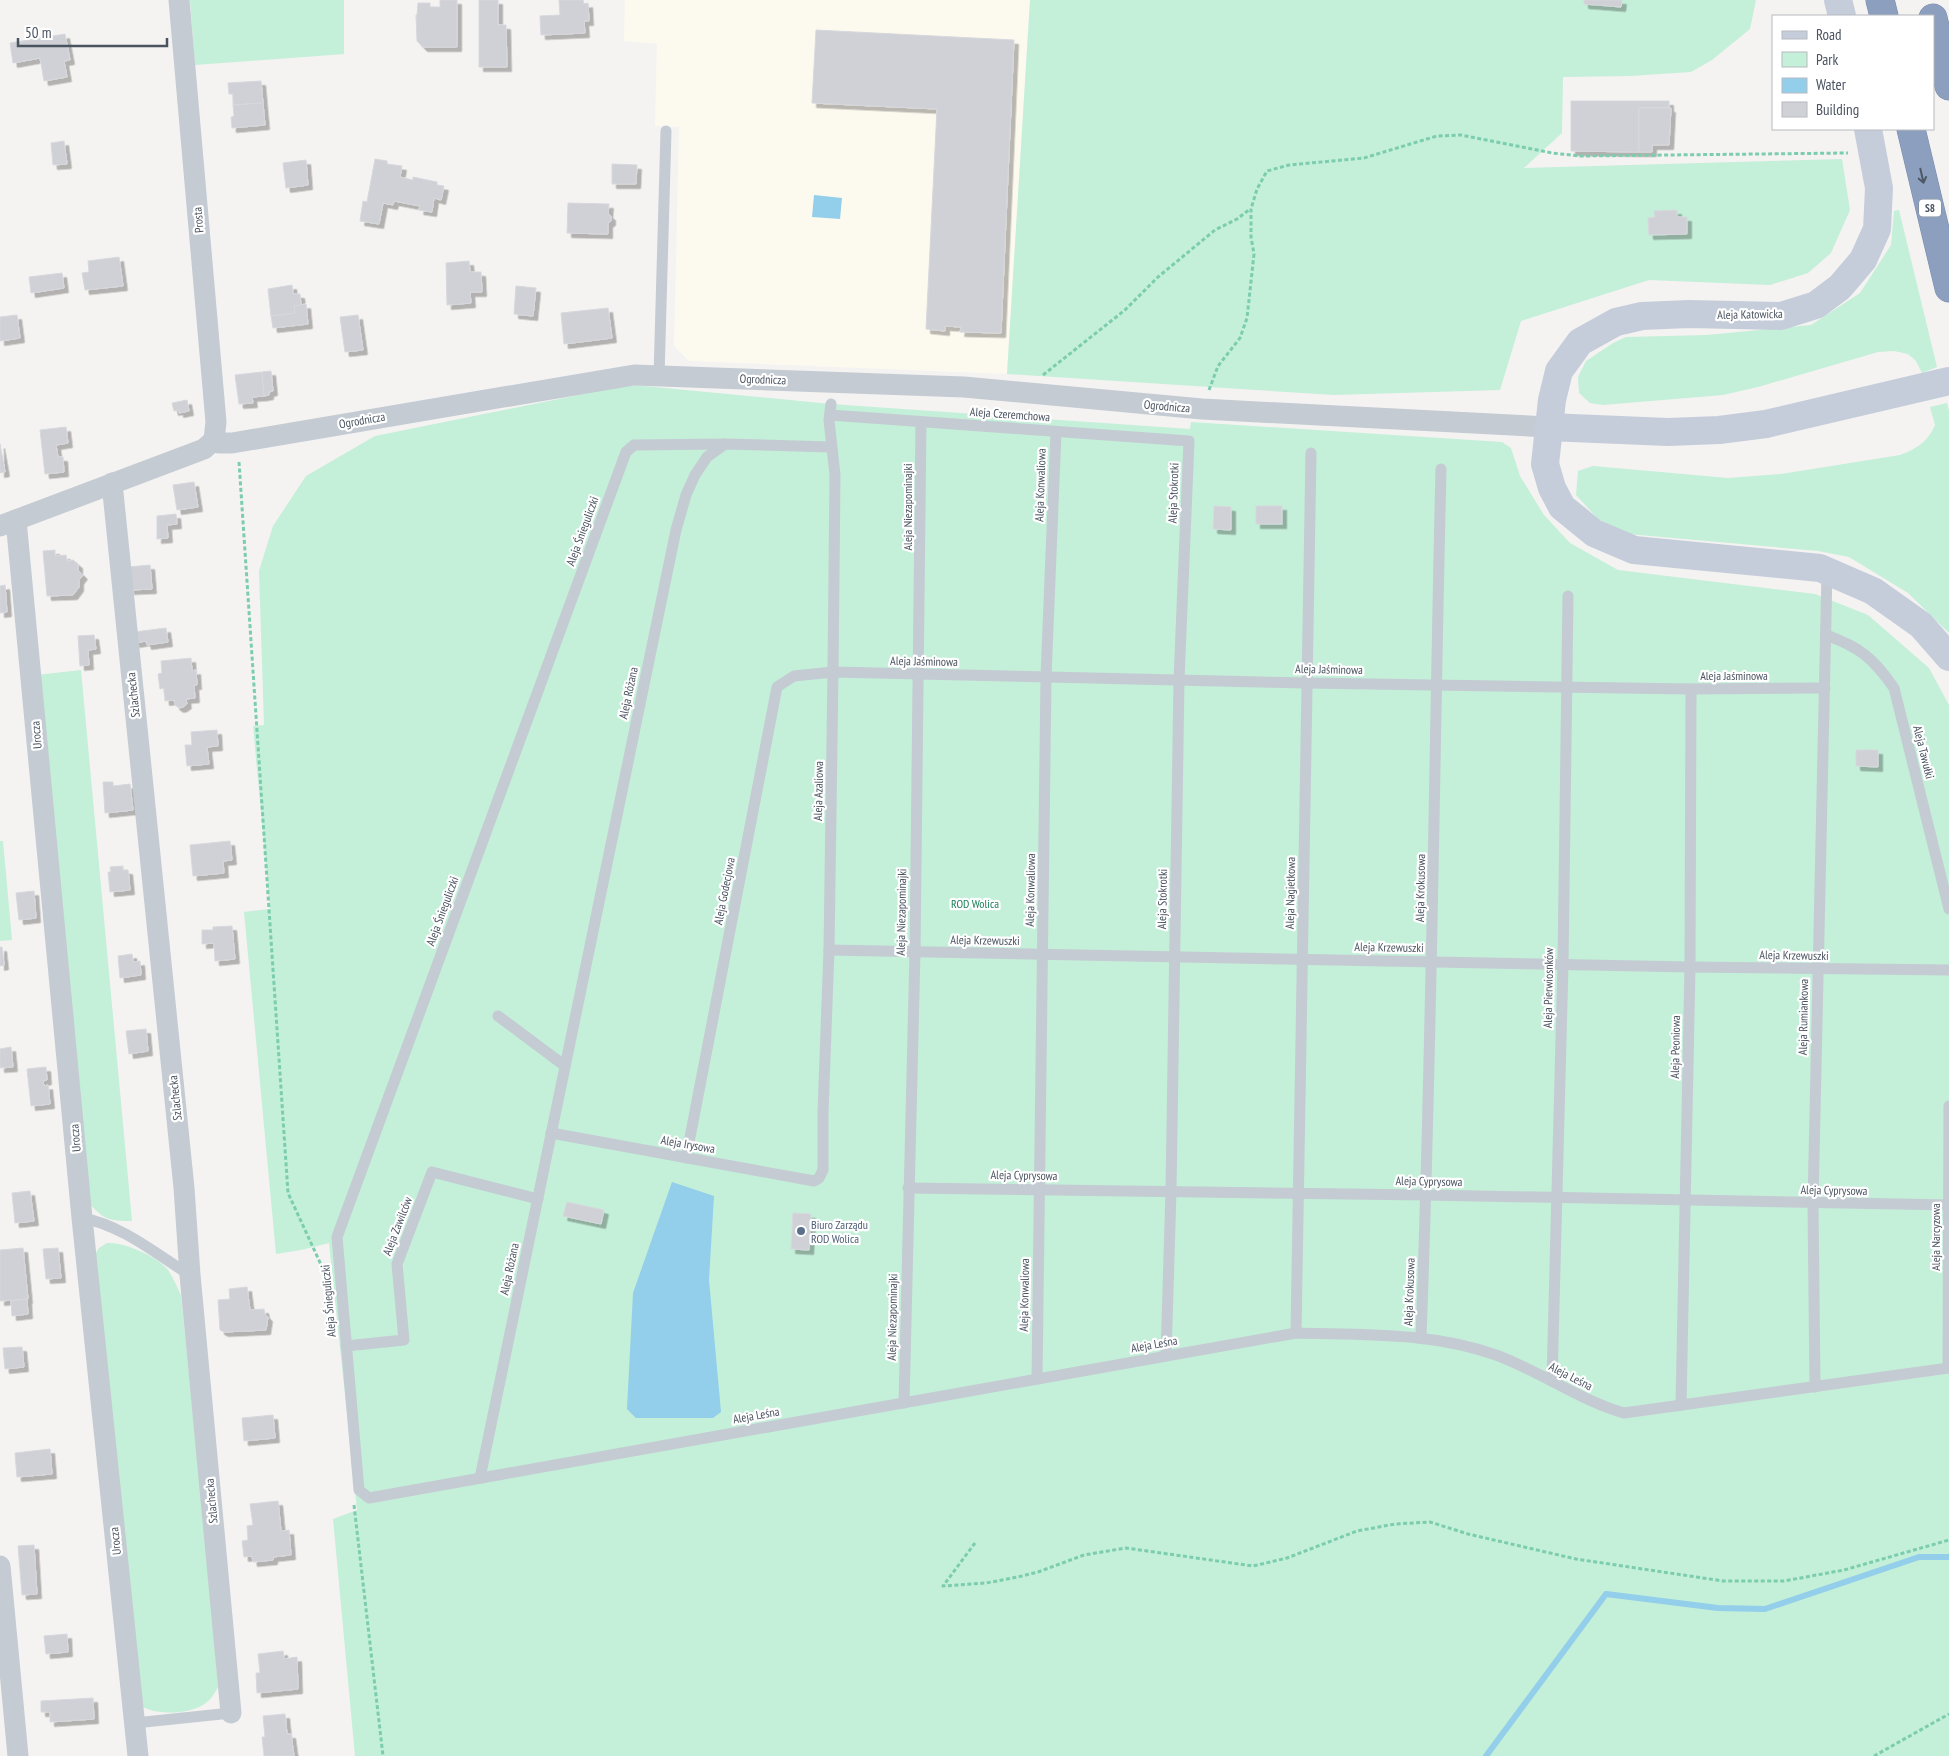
<svg xmlns="http://www.w3.org/2000/svg" width="1949" height="1756" viewBox="0 0 1949 1756" font-family="'PT Sans Narrow',sans-serif">
<style>
.commercial{fill:#fcfaef}
.green{fill:#c4efd9}
.water{fill:#93ceea}
.lines{fill:none;stroke-linecap:round;stroke-linejoin:round}
.stream{stroke:#93ceea;stroke-width:6}
.building{fill:#cfd1d6;stroke:#d7d8dd;filter:url(#shadow)}
.highway-casing{stroke:#778aab;stroke-width:29}
.path{stroke:#7ccdae;stroke-width:3;stroke-dasharray:4 2.5;stroke-linecap:butt}
.lane{stroke:#c4cbd3;stroke-width:11}
.street{stroke:#c4cbd3;stroke-width:21}
.secondary{stroke:#c6cdda;stroke-width:28}
.highway{stroke:#8c9fbf;stroke-width:28}
.oneway{stroke:#4d5765}
.service-dot{fill:#5c6f8a;stroke:#fff;stroke-width:2}
.labels{text-anchor:middle;dominant-baseline:central;stroke-width:4.5;stroke-linejoin:round;paint-order:stroke}
.shield{fill:#fff;stroke:#808790;stroke-width:1}
.shield-label{font-size:11px;font-weight:bold;fill:#4a5360}
.street-label{font-size:12px;fill:#4a5360;stroke:#fff}
.park-label{font-size:12px;fill:#1b815a;stroke:#fff}
.service-label{font-size:12px;fill:#4e5e75;stroke:#fff;text-anchor:start}
</style>
<defs>
<filter id="shadow"><feDropShadow dx="4.5" dy="4.5" stdDeviation="0" flood-color="#0004"/></filter>
</defs>
<rect width="100%" height="100%" fill="#f4f3f2"/>
<path class="commercial" d="M625 0H1030L1007 374 689 361 674 346 679 127 655 126 657 44 624 41Z"/>
<g class="green">
<path d="M190 0H344V54L195 65Z"/>
<path d="M1030 0H1756L1750 29 1712 60 1691 72 1630 76 1563 77 1562 133 1524 168 1842 159 1850 210 1831 253 1808 273 1770 285 1649 280 1521 321 1500 390 1334 395 1007 374Z"/>
<path d="M1899 210 1937 367 1922 373 1916 361 1908 354 1894 351 1878 352 1758 387 1723 395 1603 405 1590 403 1579 393 1578 377 1586 361 1613 343 1626 337 1707 335 1811 325 1860 293 1891 245 1894 211Z"/>
<path d="M623 386H644L831 404 1190 429 1191 422 1502 442 1511 448 1520 476 1544 515 1570 543 1618 570 1815 594 1868 615 1929 668 1949 705V1756H355L333 1519 357 1510 329 1243 301 1250 276 1254 244 912 270 909 253 726 264 725 259 571 273 526 306 476 375 436Z"/>
<path d="M1947 403 1949 411V633L1908 593 1849 557 1818 551 1628 534 1598 519 1576 495 1578 471 1593 466 1728 478 1781 474 1900 455C1916 449 1928 442 1935 425L1930 407Z"/>
<path d="M81 670 132 1221C109 1221 104 1220 88 1202L37 675Z"/>
<path d="M0 841H3L12 940 0 941Z"/>
<path d="M107 1243C124 1242 157 1256 168 1270 173 1277 177 1287 181 1295L210 1586 218 1687C214 1694 210 1701 203 1705 186 1715 154 1715 139 1705L95 1254 99 1248Z"/>
</g>
<g class="water">
<path d="M814 195 842 198 840 219 812 217Z"/>
<path d="M672 1182 714 1196 709 1280 721 1412 713 1418H636L627 1409 633 1293Z"/>
</g>
<g class="lines">
<path class="stream" d="M1486 1756 1606 1594 1718 1608 1765 1609 1919 1557H1949"/>
</g>
<g class="building">
<path d="M440 0H457V47H423L417 41 416 15H417L418 3H430V7H440Z"/>
<path d="M479 0H498V25H506L507 67H479Z"/>
<path d="M559 0H583L584 4 588 3 589 21H584L585 33 541 35 540 16 560 15Z"/>
<path d="M1584 0H1622L1621 7 1584 4Z"/>
<path d="M816 30 1014 40 1001 333 960 332 961 327 945 326V331L926 329 937 109 812 103Z"/>
<path d="M65 34 70 60 64 61 67 77 44 81 40 58 13 63 10 43Z"/>
<path d="M261 81 263 103 233 105V94H229L228 83Z"/>
<path d="M1571 101H1669V108H1639V152L1571 151Z"/>
<path d="M263 103 265 125 232 128 231 117 234 116 233 105Z"/>
<path d="M1639 108H1671L1669 145H1652V152H1639Z"/>
<path d="M64 141 67 164 53 165 51 143Z"/>
<path d="M375 159 387 161V164L402 166 400 177 413 180V177L437 182V185L444 186 441 200 434 198 432 212 419 210 420 206 394 201 393 205 383 203 379 224 360 221 363 201 367 202Z"/>
<path d="M306 160 308 185 286 188 283 163Z"/>
<path d="M612 164 637 165 636 184H612Z"/>
<path d="M568 203 609 204 608 214 611 216V221L608 223V234L567 233Z"/>
<path d="M1677 210V217H1687V234L1649 235 1648 218 1655 217 1654 211Z"/>
<path d="M119 257 123 286 85 290 82 273 89 272 88 261Z"/>
<path d="M469 261 470 272H481L482 292H470L471 303 447 305 446 263Z"/>
<path d="M62 273 64 288 31 293 29 277Z"/>
<path d="M292 285 293 294H300L301 305 294 306 295 313 271 316 268 289Z"/>
<path d="M516 286 536 288 533 316 514 314Z"/>
<path d="M306 304 308 324 273 328 271 316 295 313 294 306Z"/>
<path d="M608 308 612 338 564 344 561 313Z"/>
<path d="M17 315 20 338 0 341V317Z"/>
<path d="M358 315 363 350 345 352 340 317Z"/>
<path d="M271 371 273 391 269 392V395L264 396 262 372Z"/>
<path d="M262 372 264 396 252 397 253 403 239 404 235 375Z"/>
<path d="M187 400 189 411 179 413V410L174 411 172 403Z"/>
<path d="M66 427 68 443 56 445 58 457H63L64 472 45 474 40 430Z"/>
<path d="M0 444 5 472 0 473Z"/>
<path d="M194 482 198 507 177 510 173 485Z"/>
<path d="M1214 506 1231 507V530L1213 529Z"/>
<rect x="1256" y="506" width="26" height="18"/>
<path d="M176 514 177 524 167 525 168 538 157 539V516Z"/>
<path d="M55 550V556L66 555 67 561 73 560 78 564V570L83 575 79 580V587L73 595 47 596 43 551Z"/>
<path d="M150 565 152 589 130 590 128 567Z"/>
<path d="M5 585 7 612 0 613V586Z"/>
<path d="M166 628 168 642 147 645 146 641 135 643 134 632Z"/>
<path d="M94 635 96 649 88 650 89 665 80 666 78 636Z"/>
<path d="M191 658 192 671 196 670 197 685H194L195 698 186 699 187 704 183 707 179 708 175 705 174 700 165 701 164 688 160 689 158 674 162 673 161 661Z"/>
<path d="M217 730 218 746 207 747 209 764 187 766 185 745H192L191 732Z"/>
<path d="M1856 750H1878V767L1856 766Z"/>
<path d="M103 782H113V786L130 784 133 810 105 813Z"/>
<path d="M230 841 232 860 223 861 224 873 193 876 190 845Z"/>
<path d="M123 866V870H128L130 890 110 892 108 872H111L110 867Z"/>
<path d="M34 891 36 918 19 920 16 893Z"/>
<path d="M232 926 235 959 215 961 214 943 202 944V930H213V927Z"/>
<path d="M0 947H2L4 965 0 966Z"/>
<path d="M132 954 133 962 140 961 141 975 120 978 118 956Z"/>
<path d="M146 1029 148 1051 129 1054 126 1031Z"/>
<path d="M11 1047 13 1067 0 1068V1049Z"/>
<path d="M46 1067 47 1080 43 1081 44 1086 48 1085 50 1104 31 1106 27 1069Z"/>
<path d="M30 1191 34 1221 15 1223 12 1193Z"/>
<path d="M567 1202 604 1210 601 1224 563 1216Z"/>
<path d="M793 1213 811 1214 809 1250 791 1249Z"/>
<path d="M23 1248 28 1299 0 1301V1250Z"/>
<path d="M58 1248 61 1278 46 1279 43 1249Z"/>
<path d="M247 1287 250 1310 264 1309 265 1314 268 1317 266 1330 224 1332 220 1330 218 1300 230 1299 229 1289Z"/>
<path d="M27 1299 28 1314 12 1316 11 1301Z"/>
<path d="M22 1347 24 1367 5 1369 3 1348Z"/>
<path d="M273 1415 275 1438 244 1441 242 1418Z"/>
<path d="M50 1449 52 1474 17 1477 15 1453Z"/>
<path d="M278 1501 281 1531 289 1530 291 1555 273 1557V1560L253 1562 252 1556 244 1557 242 1541 248 1540 247 1526 253 1525 250 1504Z"/>
<path d="M34 1545 37 1594 22 1595 18 1546Z"/>
<path d="M67 1634 68 1652 46 1654 44 1636Z"/>
<path d="M283 1651 284 1659 297 1657 298 1689 257 1693 256 1673H260L258 1654Z"/>
<path d="M93 1698 94 1719 50 1722V1712H41V1701Z"/>
<path d="M285 1714 287 1734H291L294 1756H264L262 1737H265L263 1716Z"/>
</g>
<g class="lines">
<defs>
<g id="highway">
<path d="M1880 0 1884 16"/>
<path d="M1933 18 1949 86"/>
<path d="M1911 129 1949 288"/>
</g>
</defs>
<use href="#highway" class="highway-casing"/>
<g class="path">
<path d="M1043 375 1125 310 1158 277 1215 230 1237 219 1250 209"/>
<path d="M1209 390 1218 366 1240 338 1247 318 1254 254 1251 237V209L1257 189 1267 171 1289 165 1364 158 1437 136 1461 135 1552 153 1580 156 1848 153"/>
<path d="M239 462 288 1193 323 1269"/>
<path d="M354 1505 383 1756"/>
<path d="M975 1543 943 1586 986 1583 1018 1577 1038 1572 1084 1555 1126 1548 1253 1566 1287 1558 1357 1531 1395 1524 1430 1522 1468 1534 1576 1559 1723 1581H1784L1844 1570 1949 1540"/>
<path d="M1874 1756 1949 1714"/>
</g>
<g class="lane">
<path d="M659 376 666 131"/>
<path d="M830 415 1189 441 1179 680 1171 1191 1166 1356"/>
<path d="M725 444 634 445 626 452 337 1237 359 1490 369 1498 1296 1333C1365 1335 1431 1332 1496 1355 1540 1371 1579 1400 1624 1413L1949 1368"/>
<path d="M1826 635C1860 647 1874 659 1894 688L1949 909"/>
<path d="M829 950 1690 967 1949 970"/>
<path d="M498 1016 565 1066"/>
<path d="M551 1133 814 1181 819 1178 823 1170V1112L829 950 833 672 835 475 829 420 831 404"/>
<path d="M686 1158 777 687 794 676 833 672 1307 683 1691 689 1825 688"/>
<path d="M908 1188 1427 1195 1949 1205"/>
<path d="M82 1218C122 1225 156 1254 190 1275"/>
<path d="M1296 1333 1311 453"/>
<path d="M1421 1337C1432 1048 1434 758 1441 469"/>
<path d="M346 1346 404 1340 397 1264 432 1172 538 1199"/>
<path d="M1948 1368 1949 1106"/>
<path d="M1037 1379 1046 677 1056 432"/>
<path d="M1552 1381 1563 964 1568 596"/>
<path d="M1815 1387 1813 1203 1827 571"/>
<path d="M904 1403 915 952 921 422"/>
<path d="M1681 1405 1690 967 1691 689"/>
<path d="M480 1478 676 530 686 495 695 475 707 457 725 444 831 447"/>
<path d="M135 1723 231 1713"/>
</g>
<g class="street">
<path d="M214 440 219 443H232L634 375 964 387 1202 409 1548 427"/>
<path d="M112 483 184 1188 190 1275 231 1713"/>
<path d="M16 520 82 1218 138 1756"/>
<path d="M0 526 204 449 214 440 216 422 179 0"/>
<path d="M0 1566 18 1756"/>
</g>
<g class="secondary">
<path d="M1838 0 1842 16"/>
<path d="M1868 129 1879 188 1877 229 1863 260 1840 287 1816 305 1781 316 1689 314 1642 316 1616 322 1580 342 1559 371 1552 400 1545 464 1552 488 1562 507 1594 533 1634 550 1820 568 1873 591 1921 625 1949 657"/>
<path d="M1548 427 1668 432 1719 430 1766 424 1949 381"/>
</g>
<use href="#highway" class="highway"/>
</g>
<defs><path id="oneway-shaft" d="M-6 0H5M1.5-3L5.5 0L1.5 3" fill="none" stroke-width="1.6" stroke-linecap="round" stroke-linejoin="round" transform="scale(1.25)"/></defs>
<use class="oneway" href="#oneway-shaft" transform="translate(1922 176) rotate(77)"/>
<circle class="service-dot" cx="801" cy="1231" r="5"/>
<g class="labels">
<rect class="shield" x="1919" y="199.5" width="22" height="17" rx="4"/>
<g class="shield-label">
<text x="1930" y="208">S8</text>
</g>
<g class="street-label">
<text transform="translate(198 220) rotate(-95)">Prosta</text>
<text transform="translate(1750 314) rotate(-1)">Aleja Katowicka</text>
<text transform="translate(763 379) rotate(2)">Ogrodnicza</text>
<text transform="translate(1167 406) rotate(5)">Ogrodnicza</text>
<text transform="translate(1010 414) rotate(4)">Aleja Czeremchowa</text>
<text transform="translate(362 420) rotate(-10)">Ogrodnicza</text>
<text transform="translate(1040 485) rotate(-88)">Aleja Konwaliowa</text>
<text transform="translate(1173 493) rotate(-88)">Aleja Stokrotki</text>
<text transform="translate(907 507) rotate(-90)">Aleja Niezapominajki</text>
<text transform="translate(582 531) rotate(-70)">Aleja Śnieguliczki</text>
<text transform="translate(924 661) rotate(1)">Aleja Jaśminowa</text>
<text transform="translate(1329 669) rotate(1)">Aleja Jaśminowa</text>
<text x="1734" y="675">Aleja Jaśminowa</text>
<text transform="translate(628 693) rotate(-78)">Aleja Różana</text>
<text transform="translate(133 695) rotate(-96)">Szlachecka</text>
<text transform="translate(36 735) rotate(-95)">Urocza</text>
<text transform="translate(1924 752) rotate(76)">Aleja Tawułki</text>
<text transform="translate(818 791) rotate(-89)">Aleja Azaliowa</text>
<text transform="translate(1420 888) rotate(-89)">Aleja Krokusowa</text>
<text transform="translate(1030 890) rotate(-89)">Aleja Konwaliowa</text>
<text transform="translate(724 891) rotate(-79)">Aleja Godecjowa</text>
<text transform="translate(1290 893) rotate(-89)">Aleja Nagietkowa</text>
<text transform="translate(1162 899) rotate(-89)">Aleja Stokrotki</text>
<text transform="translate(442 911) rotate(-70)">Aleja Śnieguliczki</text>
<text transform="translate(901 912) rotate(-89)">Aleja Niezapominajki</text>
<text transform="translate(985 940) rotate(1)">Aleja Krzewuszki</text>
<text transform="translate(1389 947) rotate(1)">Aleja Krzewuszki</text>
<text transform="translate(1794 955) rotate(1)">Aleja Krzewuszki</text>
<text transform="translate(1548 988) rotate(-89)">Aleja Pierwiosnków</text>
<text transform="translate(1803 1017) rotate(-89)">Aleja Rumiankowa</text>
<text transform="translate(1675 1047) rotate(-89)">Aleja Peoniowa</text>
<text transform="translate(175 1098) rotate(-96)">Szlachecka</text>
<text transform="translate(75 1138) rotate(-95)">Urocza</text>
<text transform="translate(688 1144) rotate(10)">Aleja Irysowa</text>
<text transform="translate(1024 1175) rotate(1)">Aleja Cyprysowa</text>
<text transform="translate(1429 1181) rotate(1)">Aleja Cyprysowa</text>
<text transform="translate(1834 1190) rotate(1)">Aleja Cyprysowa</text>
<text transform="translate(397 1226) rotate(-69)">Aleja Zawilców</text>
<text transform="translate(1935 1237) rotate(-90)">Aleja Narcyzowa</text>
<text transform="translate(509 1269) rotate(-78)">Aleja Różana</text>
<text transform="translate(1409 1292) rotate(-88)">Aleja Krokusowa</text>
<text transform="translate(1024 1295) rotate(-89)">Aleja Konwaliowa</text>
<text transform="translate(328 1301) rotate(-95)">Aleja Śnieguliczki</text>
<text transform="translate(892 1317) rotate(-89)">Aleja Niezapominajki</text>
<text transform="translate(1154 1344) rotate(-10)">Aleja Leśna</text>
<text transform="translate(1571 1376) rotate(27)">Aleja Leśna</text>
<text transform="translate(756 1415) rotate(-10)">Aleja Leśna</text>
<text transform="translate(211 1501) rotate(-95)">Szlachecka</text>
<text transform="translate(115 1541) rotate(-96)">Urocza</text>
</g>
<g class="park-label">
<text x="975" y="903">ROD Wolica</text>
</g>
<g class="service-label">
<text x="811" y="1224">Biuro Zarządu<tspan x="811" dy="14">ROD Wolica</tspan></text>
</g>
</g>
<rect x="1772" y="15" width="162" height="115" fill="#ffffff" stroke="#b7babf"/>
<rect x="1782" y="31" width="25" height="8" fill="#c6cdda" stroke="#b7babf"/>
<text x="1816" y="40" font-size="15" fill="#4a5360">Road</text>
<rect x="1782" y="52" width="25" height="15" fill="#c4efd9" stroke="#b7babf"/>
<text x="1816" y="65" font-size="15" fill="#4a5360">Park</text>
<rect x="1782" y="78" width="25" height="15" fill="#93ceea" stroke="#b7babf"/>
<text x="1816" y="90" font-size="15" fill="#4a5360">Water</text>
<rect x="1782" y="102" width="25" height="15" fill="#cfd1d6" stroke="#b7babf"/>
<text x="1816" y="115" font-size="15" fill="#4a5360">Building</text>
<path d="M18 38v8h149v-8" fill="none" stroke="#4a5360" stroke-width="2.5"/>
<text x="25" y="38" font-size="15" fill="#4a5360" stroke="#ffffff" stroke-width="4" paint-order="stroke">50 m</text>
</svg>
